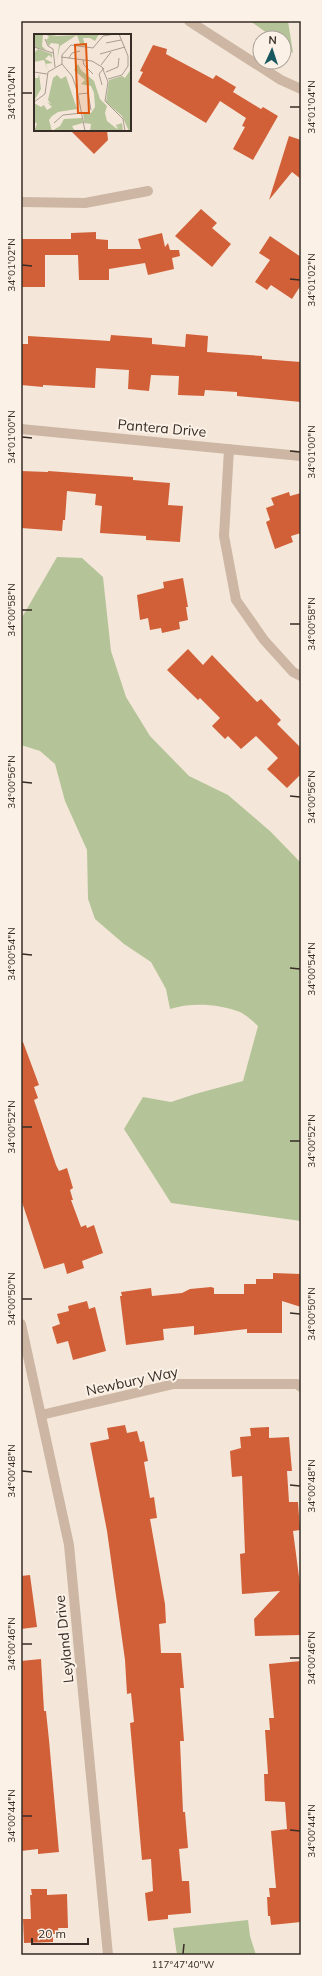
<svg xmlns="http://www.w3.org/2000/svg" width="322" height="1976" viewBox="0 0 322 1976" font-family="Mulish,sans-serif">
<style>
.green{fill:#b5c498}
.building{fill:#d16039}
.lines{fill:none;stroke-linecap:round;stroke-linejoin:round}
.street{stroke:#cdb7a4;stroke-width:10}
.ticks{fill:none;stroke:#372c26;stroke-width:1.5}
.labels{text-anchor:middle;dominant-baseline:central;stroke-width:4;stroke-linejoin:round;paint-order:stroke}
.street-label{font-size:14px;fill:#372c26;stroke:#fbf1e6}
.inset-road{fill:none;stroke:#a89c91;stroke-width:1}
.view{fill:#df570d;fill-opacity:0.15;stroke:#df570d;stroke-width:2}
.inset-edge{fill:none;stroke:#372c26;stroke-width:2}
.neatline{fill:none;stroke:#372c26;stroke-width:1.5}
.ticks-label{font-size:10px;text-anchor:middle;fill:#372c26}
</style>
<rect width="100%" height="100%" fill="#f4e7d9"/>
<g class="green">
<path d="M250 21H288L293 53 284 46V38H274Z"/>
<path d="M57 557 82 558 103 577 111 651 126 697 150 736 189 776 228 795 271 832 301 863V1221L171 1203 124 1129 143 1097 171 1102 195 1094 243 1081 258 1026C253 1021 246 1015 240 1012 220 1004 191 1002 170 1009L166 989 151 962 124 944 95 919 88 899 87 850 65 801 55 764 40 751 21 745V619Z"/>
<path d="M248 1920 250 1936 256 1955H177L173 1928Z"/>
</g>
<g class="building">
<path d="M153 45 167 49 166 54 213 79 216 75 236 87 233 92 261 109 263 107 278 116 253 160 233 149 245 127 242 126 246 118 220 101 206 123 138 82 143 72 140 71Z"/>
<path d="M70 130H107L108 140 94 154Z"/>
<path d="M289 136 301 140V179L292 172 269 200Z"/>
<path d="M201 209 217 223 212 228 231 244 212 267 175 236Z"/>
<path d="M96 232V239L108 240V249H141L138 239 162 233 165 247 168 243 170 250H179L180 256 172 258 174 269 148 275 145 263 109 269V280H79L78 255H45V287H21V239H71V233Z"/>
<path d="M270 236 301 257V285L292 299 271 285 267 290 255 282 270 260 259 253Z"/>
<path d="M186 334 208 336 207 352 262 356V359L301 362V402L237 396V392L205 390 204 396 178 395 179 376 151 375 149 391 128 389 129 370 96 368 95 388 43 385V387L21 385V344H28V336L110 341 111 335 152 338V344L185 347Z"/>
<path d="M21 471 48 472V471L133 477V480L170 483 168 505 183 506 180 542 146 540V536L100 533 102 506 95 505 96 494 67 491 65 520H63L62 531 21 528Z"/>
<path d="M289 492 290 496 301 493V533L291 536 293 542 275 549 266 522 270 520 266 508 274 505 271 498Z"/>
<path d="M183 578 188 607H186L188 620 179 622 180 629 162 633 161 628 150 630 148 618 140 620 137 595 164 588 163 582Z"/>
<path d="M188 649 203 665 212 655 257 702 261 699 281 720 277 724 301 748V774L287 788 267 769 278 758 256 736 241 749 228 736 225 739 212 726 220 718 200 698 198 700 167 670Z"/>
<path d="M21 1042H23L39 1085 34 1087 38 1098 34 1100 56 1165 59 1171 67 1168 73 1188 70 1190 73 1200H71L81 1227 86 1225 87 1228 94 1225 103 1253 82 1261 84 1268 67 1274 64 1263 44 1269 21 1199Z"/>
<path d="M273 1273 301 1274V1307L282 1301V1333H247V1329L194 1335V1326L163 1329 164 1340 126 1345 120 1296H122L121 1292 151 1288 152 1296 182 1293 190 1289 211 1287 214 1288V1294H244V1284H256V1279H273Z"/>
<path d="M87 1301 89 1309 95 1307 106 1351 73 1360 68 1341 57 1344 52 1327 60 1324 57 1314 69 1311 68 1306Z"/>
<path d="M125 1425 127 1433 137 1431 140 1442 144 1441 148 1461 144 1462 150 1498 154 1497 157 1518 150 1519 165 1604 166 1623 159 1624 161 1653H181L184 1688H180L184 1741H180L183 1812H185L188 1848 179 1849 182 1881H189L191 1913 168 1915V1919L148 1921 145 1893 153 1891 151 1859 142 1860 130 1723 134 1722 131 1693 127 1694 125 1660 107 1531 90 1443 109 1439 107 1428Z"/>
<path d="M269 1427V1438L289 1437 292 1471H287L289 1502H298L300 1530 293 1531 301 1592V1635L255 1636 254 1619 280 1591 242 1594 240 1554 245 1553 242 1476 232 1477 230 1451 241 1448 240 1437 251 1436 250 1428Z"/>
<path d="M30 1575 37 1627 21 1629V1576Z"/>
<path d="M41 1659 44 1711H46L49 1740 59 1852 38 1854V1849L21 1851V1661Z"/>
<path d="M301 1661V1922L271 1925 270 1916H268L267 1897H270L269 1888H276L271 1831 287 1829 285 1802 265 1801 264 1774H268L265 1730H270L269 1718H274L269 1664Z"/>
<path d="M31 1889H47V1895L67 1894 68 1928H58L59 1934H53V1942L24 1943 23 1919H31L30 1895H32Z"/>
</g>
<g class="lines">
<g class="street">
<path d="M189 21 281 80 301 89"/>
<path d="M21 202 85 203 148 191"/>
<path d="M21 429 301 456"/>
<path d="M229 449 224 536 236 600 264 640 293 672 301 676"/>
<path d="M21 1324 69 1545 108 1955"/>
<path d="M41 1415 174 1384H297L301 1387"/>
</g>
</g>
<path class="ticks" d="M22 93H32M290 107H300M22 265 32 266M290 279 300 280M22 437 32 438M290 451 300 452M22 610H32M290 624H300M22 782 32 783M290 796 300 797M22 954 32 955M290 968 300 969M22 1127H32M290 1141H300M22 1299H32M290 1313 300 1314M22 1471 32 1472M290 1485 300 1486M22 1644H32M290 1658H300M22 1816H32M290 1830 300 1831M183 1954 184 1944"/>
<g class="labels">
<g class="street-label">
<text transform="translate(162 428) rotate(5)">Pantera Drive</text>
<text transform="translate(132 1381) rotate(-12)">Newbury Way</text>
<text transform="translate(64 1639) rotate(-96)">Leyland Drive</text>
</g>
</g>
<g transform="translate(34 34)">
<rect width="97" height="97" fill="#f4e7d9"/>
<path d="M0 0H9L8 12 12 16 0 13ZM12 0 23 2 65 0 61 7 56 4H49L51 12 46 10 43 1 26 12 23 26 25 10 17 9 15 12 12 6 15 3ZM4 15 18 20V24L15 21 11 25 19 29 11 30 14 36 10 26 0 28V19ZM44 30 47 36 60 47 66 65 73 72 71 79 73 87 83 95 86 90 83 94 82 91 88 89 89 97H56L57 90 50 89 49 78 57 79 61 73 60 59 57 52 47 50 51 46 40 36ZM97 35V97H95L88 82 72 68 75 46 88 42 91 44ZM0 40V44H4L5 40 7 55 0 67ZM23 41 27 45 32 42 43 75 24 78 18 82 15 86 18 97H0L3 90 0 87V69L7 73 10 71 13 76 18 73 13 68 17 70 14 66 19 44ZM48 84 49 89 38 92 41 97H18L26 92 30 85Z" fill="#b5c498"/>
<path class="inset-road" d="M11 5 14 12 19 15 21 33M72 9 87 6M0 13 19 19M66 20 91 13M27 23 58 27 68 33 74 48 71 67 89 85 91 97M35 24 38 19 46 17M49 26 50 31 59 40M67 31 77 18M0 38 13 40M72 38 84 33 85 24M74 45 88 41 94 32V22L85 0M68 51 65 40 70 34M45 60 54 59 57 76M0 68 11 60 14 38 28 30M20 89 29 81 48 79M51 97 43 56 38 42 28 30V21L37 11 59 14 69 2 81 0"/>
<path class="view" d="M52 10 55 79H44L41 11Z"/>
<rect width="97" height="97" class="inset-edge"/>
</g>
<rect width="322" height="1976" fill="none" stroke="#fbf1e6" stroke-width="44"/>
<g transform="translate(272 50) rotate(3)"><circle r="19" fill="#fbf1e6" stroke="#ada299"/>
<path d="M0-3L7 15L0 10L-7 15Z" fill="#18575d"/>
<text y="-6" font-size="11" font-weight="bold" text-anchor="middle" fill="#372c26">N</text>
</g>
<path d="M32 1938v6h56v-6" fill="none" stroke="#372c26" stroke-width="2"/>
<text x="38" y="1938" font-size="12" fill="#372c26" stroke="#fbf1e6" stroke-width="3" paint-order="stroke">20 m</text>
<rect x="22" y="22" width="278" height="1932" class="neatline"/>
<g class="ticks-label">
<text transform="translate(11 93) rotate(-90)" y="4">34°01'04"N</text>
<text transform="translate(311 107) rotate(-90)" y="4">34°01'04"N</text>
<text transform="translate(11 265) rotate(-90)" y="4">34°01'02"N</text>
<text transform="translate(311 280) rotate(-90)" y="4">34°01'02"N</text>
<text transform="translate(11 437) rotate(-90)" y="4">34°01'00"N</text>
<text transform="translate(311 452) rotate(-90)" y="4">34°01'00"N</text>
<text transform="translate(11 610) rotate(-90)" y="4">34°00'58"N</text>
<text transform="translate(311 624) rotate(-90)" y="4">34°00'58"N</text>
<text transform="translate(11 782) rotate(-90)" y="4">34°00'56"N</text>
<text transform="translate(311 797) rotate(-90)" y="4">34°00'56"N</text>
<text transform="translate(11 954) rotate(-90)" y="4">34°00'54"N</text>
<text transform="translate(311 969) rotate(-90)" y="4">34°00'54"N</text>
<text transform="translate(11 1127) rotate(-90)" y="4">34°00'52"N</text>
<text transform="translate(311 1141) rotate(-90)" y="4">34°00'52"N</text>
<text transform="translate(11 1299) rotate(-90)" y="4">34°00'50"N</text>
<text transform="translate(311 1314) rotate(-90)" y="4">34°00'50"N</text>
<text transform="translate(11 1471) rotate(-90)" y="4">34°00'48"N</text>
<text transform="translate(311 1486) rotate(-90)" y="4">34°00'48"N</text>
<text transform="translate(11 1644) rotate(-90)" y="4">34°00'46"N</text>
<text transform="translate(311 1658) rotate(-90)" y="4">34°00'46"N</text>
<text transform="translate(11 1816) rotate(-90)" y="4">34°00'44"N</text>
<text transform="translate(311 1831) rotate(-90)" y="4">34°00'44"N</text>
<text x="183" y="1968">117°47'40"W</text>
</g>
</svg>
